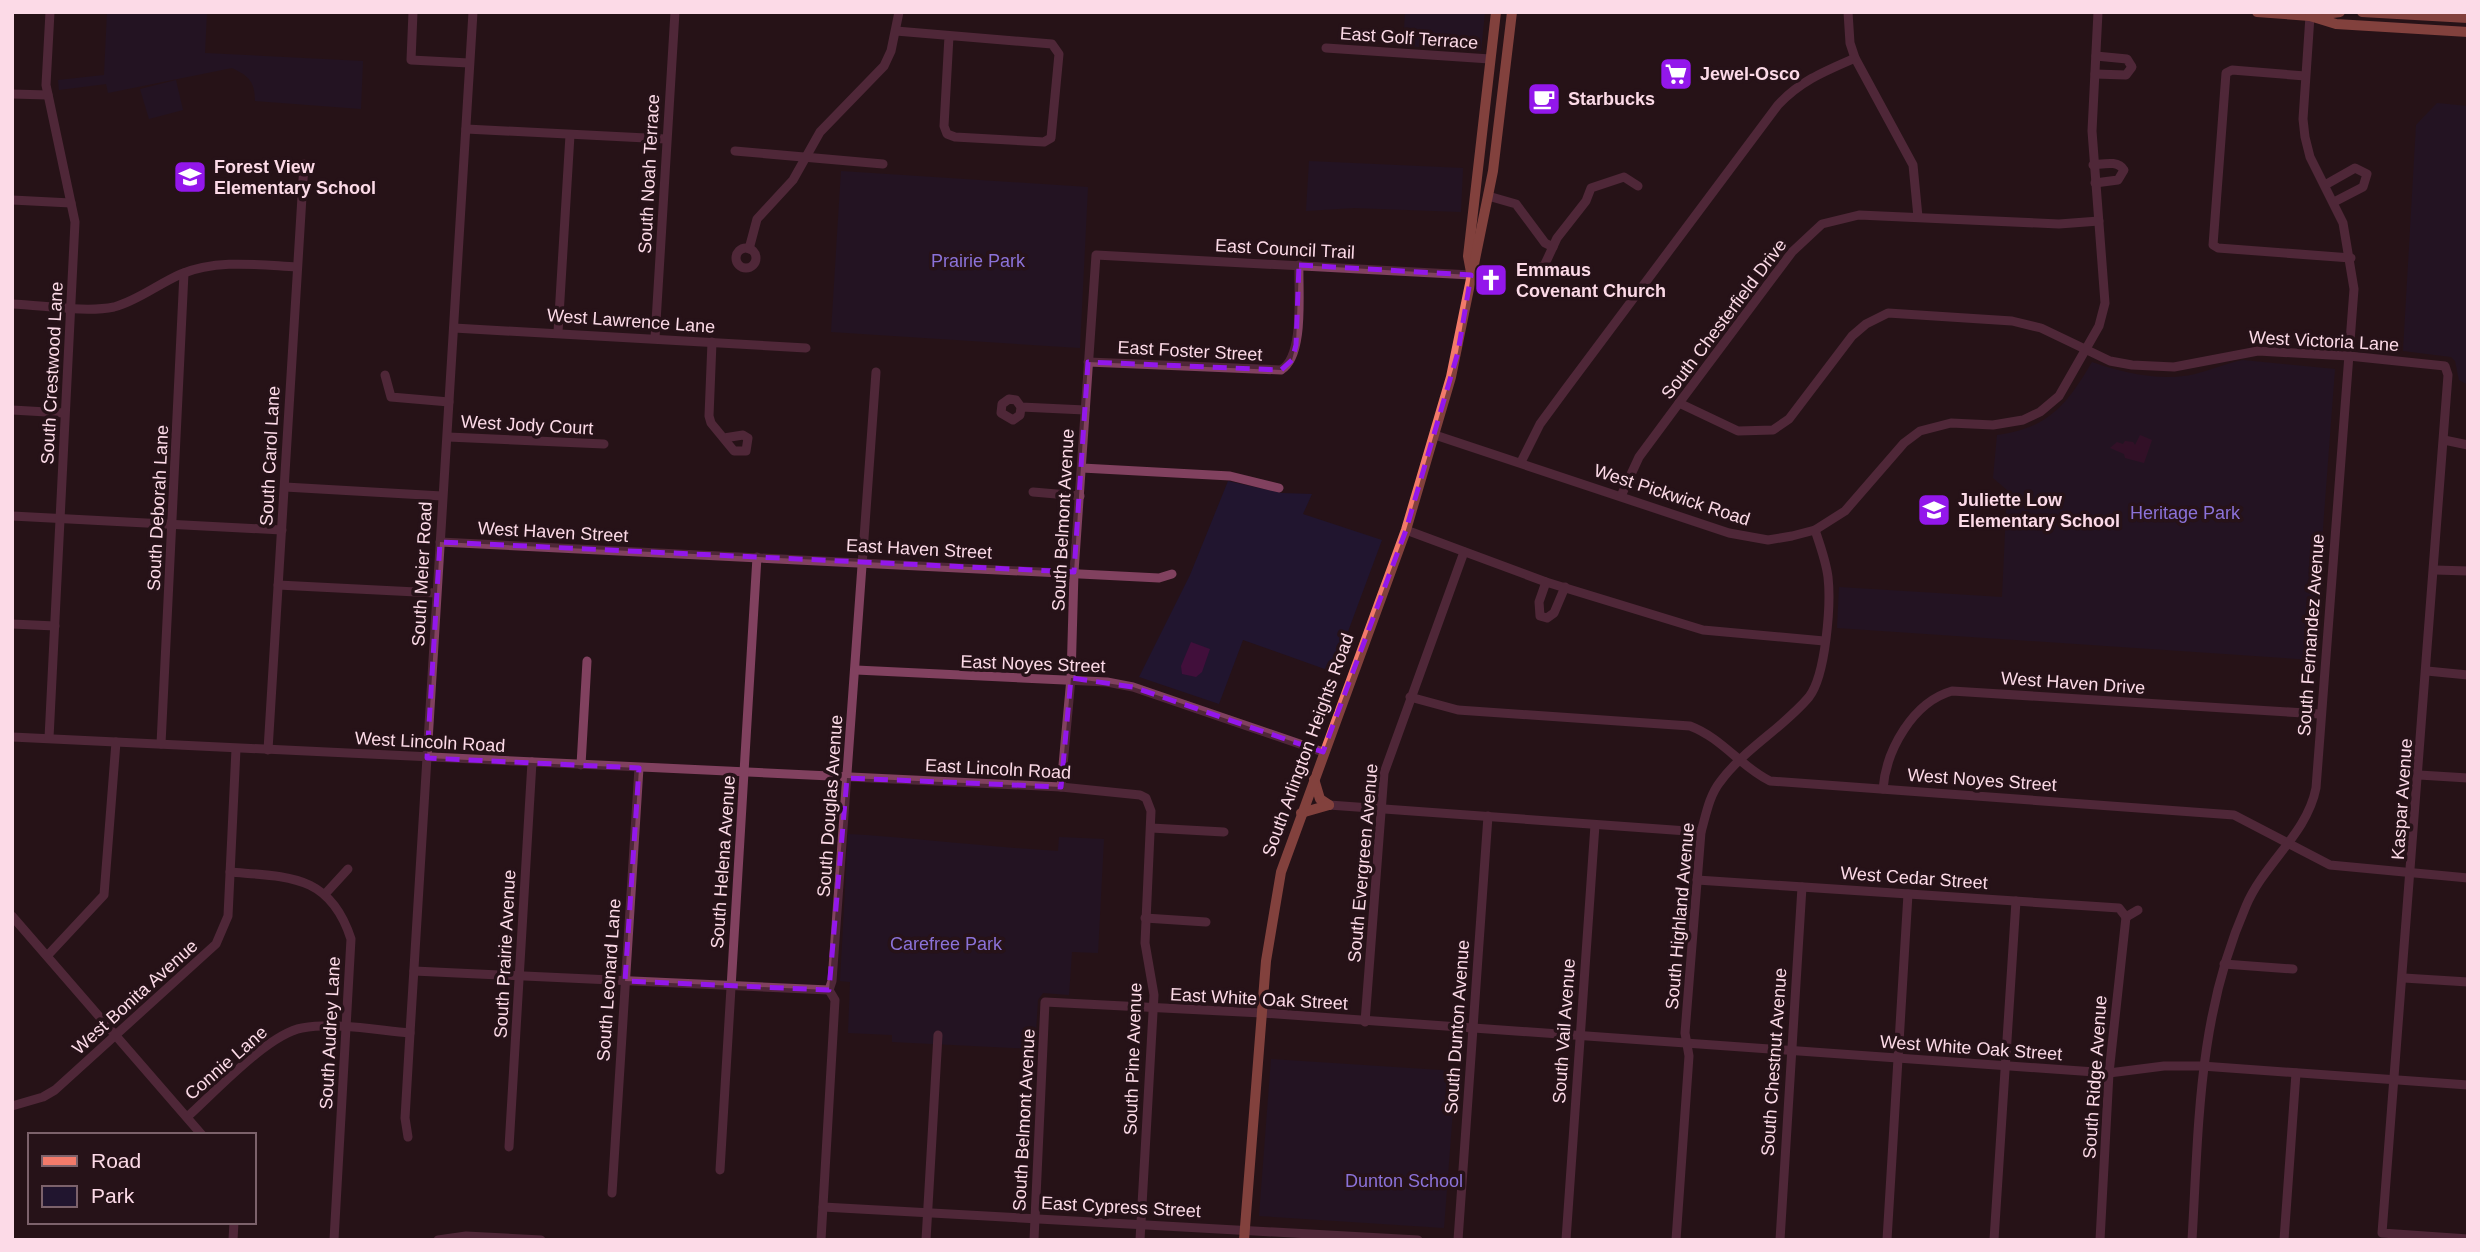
<svg xmlns="http://www.w3.org/2000/svg" width="2480" height="1252" viewBox="0 0 2480 1252" font-family="Arial,sans-serif">
<style>
.green{fill:#21152f}
.water{fill:#410f3b}
.lines{fill:none;stroke-linecap:round;stroke-linejoin:round}
.minor{stroke:#81415f;stroke-width:9}
.major{stroke:#f27a6a;stroke-width:10}
.marked{fill:none;stroke:#9317eb;stroke-width:5;stroke-dasharray:14 9;stroke-linejoin:round}
.labels{text-anchor:middle;dominant-baseline:central;stroke-width:7;stroke-linejoin:round;paint-order:stroke}
.street-label{font-size:18px;fill:#fcdae7;stroke:#261218}
.poi-label{font-size:18px;font-weight:bold;fill:#fcdae7;stroke:#261218;text-anchor:start}
.park-label{font-size:18px;fill:#8b72d8;stroke:#261218}
</style>
<rect width="100%" height="100%" fill="#261218"/>
<g class="green">
<path d="M107 12H207L205 53 363 61 361 109 255 101C255 82 249 76 232 68L108 93 106 84 59 90 58 80 104 75Z"/>
<path d="M1405 12H1485L1481 51 1403 46Z"/>
<path d="M176 80 183 110 149 119 140 89Z"/>
<path d="M2437 103 2468 106V385L2459 380 2455 361 2451 357 2403 351 2416 125Z"/>
<path d="M1309 161 1463 168 1461 212 1354 208 1306 211Z"/>
<path d="M841 171 1088 187 1080 348 831 332Z"/>
<path d="M2243 360 2335 369 2313 660 1837 628 1839 587 2002 597 2007 490 1993 478 1997 435C2047 429 2067 405 2092 362 2123 373 2162 382 2195 374 2212 370 2226 363 2243 360Z"/>
<path d="M1228 481 1282 493 1312 494 1303 514 1382 540 1333 672 1243 640 1219 704 1139 677 1190 575Z"/>
<path d="M848 834C919 838 987 847 1058 851L1059 837 1104 839 1098 953 1072 952 1069 995 1043 993 1038 1000 1035 1049 892 1042V1035L848 1033 850 982 840 981Z"/>
<path d="M1271 1059 1456 1071 1444 1228 1259 1216Z"/>
</g>
<g class="water">
<path d="M2140 435 2152 440 2144 463 2125 458 2124 454 2110 448 2117 442 2123 444 2125 441 2133 442 2135 445Z"/>
<path d="M1191 642 1210 649 1202 672 1196 677 1182 674 1181 666Z"/>
</g>
<g class="lines">
<g class="minor">
<path d="M413 12 411 60 469 63"/>
<path d="M1848 12 1850 43 1855 58 1913 165 1918 217"/>
<path d="M896 31 1052 44 1059 54 1051 138 1044 142 955 137 947 134 944 126 949 36"/>
<path d="M1326 48 1490 59"/>
<path d="M2095 74 2126 75 2132 67 2127 59 2096 56"/>
<path d="M2305 76 2232 70 2226 73 2213 245 2218 248 2351 258"/>
<path d="M12 94 48 95"/>
<path d="M466 129 666 139"/>
<path d="M735 151 883 164"/>
<path d="M2093 165C2104 164 2118 160 2124 170L2118 180 2095 183"/>
<path d="M2325 185 2355 168 2367 174 2363 187 2334 202"/>
<path d="M1488 196 1516 204 1545 243 1553 247"/>
<path d="M12 200 71 203"/>
<circle cx="746" cy="258" r="10"/>
<path d="M749 249 757 219 793 180 820 132 884 66 891 51 899 12"/>
<path d="M1540 267 1545 264 1557 238 1586 201 1591 188 1624 177 1638 186"/>
<path d="M12 304C42 305 85 313 114 307 137 301 158 284 181 274 218 259 258 265 297 267"/>
<path d="M454 328 806 348"/>
<path d="M558 332 570 135"/>
<path d="M655 338 675 12"/>
<path d="M712 342 709 416 711 423 734 451H746L748 438 743 435 724 438"/>
<path d="M1088 362 1281 370C1305 356 1298 291 1299 265"/>
<path d="M385 375 391 397 449 402"/>
<path d="M1679 403 1738 431 1773 430 1789 419 1852 336 1866 324 1888 313 2012 321 2041 328 2110 361 2132 365 2174 367 2258 351 2349 356 2445 366 2448 375 2382 1233 2468 1239"/>
<path d="M1021 407 1020 415 1013 420 1001 413 1002 404 1009 399 1016 400 1021 407 1085 410"/>
<path d="M12 410 64 413"/>
<path d="M1435 435 1729 533 1768 540 1792 536 1815 530 1845 511 1904 443 1920 431 1951 423 1993 425 2023 420 2040 412 2059 396 2099 326 2105 303 2092 131 2098 12"/>
<path d="M448 437 604 444"/>
<path d="M2444 440 2468 445"/>
<path d="M1521 462 1540 424 1565 390 1778 105C1800 81 1825 71 1855 58"/>
<path d="M1082 468 1230 476 1279 488"/>
<path d="M285 487 442 496"/>
<path d="M1033 492 1080 496"/>
<path d="M1621 496 1639 457 1679 403 1792 252 1822 224 1859 215 2059 224 2099 221"/>
<path d="M12 516 282 530"/>
<path d="M1406 530 1546 582 1703 630 1824 641"/>
<path d="M440 542 1159 578 1172 574"/>
<path d="M2435 570 2468 571"/>
<path d="M1546 582 1539 602 1540 616 1547 618 1554 613 1565 587"/>
<path d="M278 585 436 593"/>
<path d="M12 624 55 626"/>
<path d="M856 670 1107 682 1133 687 1323 752"/>
<path d="M2427 671 2468 675"/>
<path d="M1410 697 1458 710 1690 726C1722 738 1741 767 1770 781L2234 815 2330 865 2468 878"/>
<path d="M12 737 1061 787 1140 795 1146 798 1151 811 1145 943 1154 995 1140 1240"/>
<path d="M49 738 75 222 46 85 50 12"/>
<path d="M161 744 184 273"/>
<path d="M268 750 304 164"/>
<path d="M581 765 587 661"/>
<path d="M2419 775 2468 778"/>
<path d="M1061 787 1071 678 1074 572 1096 255 1471 275"/>
<path d="M1883 789C1886 750 1913 702 1952 691L2320 714"/>
<path d="M1329 805 1701 832"/>
<path d="M1151 828 1224 832"/>
<path d="M230 872C289 877 330 874 351 939L334 1240"/>
<path d="M1697 880 2119 908 2126 917"/>
<path d="M326 893 348 869"/>
<path d="M12 916 202 1135"/>
<path d="M2126 917 2138 910"/>
<path d="M1145 918 1206 922"/>
<path d="M48 955 104 895 116 742"/>
<path d="M2224 964 2293 969"/>
<path d="M414 971 829 990"/>
<path d="M2404 978 2468 982"/>
<path d="M1365 1022 1384 773 1464 552"/>
<path d="M12 1106 43 1097 55 1090 216 944 228 916 236 749"/>
<path d="M187 1117C214 1093 268 1034 302 1028 336 1022 376 1030 410 1033"/>
<path d="M408 1137 405 1118 410 1033 473 12"/>
<path d="M509 1147 532 762"/>
<path d="M720 1170 757 557"/>
<path d="M612 1193 639 768"/>
<path d="M823 1207 1418 1240"/>
<path d="M233 1240 234 1222"/>
<path d="M438 1240 466 1236 541 1240"/>
<path d="M821 1240 835 1000 829 990 832 981 876 372"/>
<path d="M926 1240 938 1035"/>
<path d="M1034 1240 1045 1002 1262 1013 2109 1073 2164 1066H2202L2468 1085"/>
<path d="M1458 1240 1488 816"/>
<path d="M1566 1240 1595 825"/>
<path d="M1676 1240 1689 1056 1685 1033 1701 832C1706 815 1709 796 1720 782 1744 749 1783 728 1809 697 1826 675 1831 604 1828 577 1826 561 1820 545 1815 530"/>
<path d="M1780 1240 1802 887"/>
<path d="M1887 1240 1908 894"/>
<path d="M1994 1240 2016 901"/>
<path d="M2100 1240 2109 1073 2126 917"/>
<path d="M2192 1240C2199 1122 2198 1016 2246 906 2264 863 2307 834 2316 788L2354 289 2343 223 2310 157 2305 137 2303 119 2310 16"/>
<path d="M2284 1240 2296 1073"/>
</g>
<g class="major">
<path d="M2257 12 2310 16 2340 12"/>
<path d="M2362 12 2468 18"/>
<path d="M2310 16 2336 24 2468 32"/>
<path d="M1471 272 1468 256 1496 12"/>
<path d="M1314 779 1320 799 1329 805"/>
<path d="M1301 813 1329 805"/>
<path d="M1244 1240 1266 961 1281 872 1406 530 1451 377 1493 171 1512 12"/>
</g>
</g>
<path d="M0 0H2480V1252H0ZM1299 265 1471 275 1458 352 1406 530 1323 752 1133 687 1071 678 1061 787 847 778 829 990 625 981 639 768 427 758 440 542 1074 572 1088 362 1281 370 1292 360 1296 345Z" fill="#261218" fill-opacity=".55" fill-rule="evenodd"/>
<path class="marked" d="M1299 265 1471 275 1458 352 1406 530 1323 752 1133 687 1071 678 1061 787 847 778 829 990 625 981 639 768 427 758 440 542 1074 572 1088 362 1281 370 1292 360 1296 345Z"/>
<defs>
<symbol id="supermarket-square" viewBox="-11 -11 22 22"><rect x="-9" y="-9" width="18" height="18" rx="4" fill="#9317eb" stroke="#261218"/><path d="M-6-5.5h2.5l.6 2H6L4.5 2H-2.5L-4.4-4H-6ZM-1.5 3.2a1.3 1.3 0 1 0 .1 0ZM3 3.2a1.3 1.3 0 1 0 .1 0Z" fill="#fff"/></symbol>
<symbol id="cafe-square" viewBox="-11 -11 22 22"><rect x="-9" y="-9" width="18" height="18" rx="4" fill="#9317eb" stroke="#261218"/><path d="M-5.5-4.5H6V0H3Q3 3.5 0 3.5H-2.5Q-5.5 3.5-5.5 0ZM3-3.2v2h1.7v-2ZM-6 4.5H4V6H-6Z" fill="#fff"/></symbol>
<symbol id="school-square" viewBox="-11 -11 22 22"><rect x="-9" y="-9" width="18" height="18" rx="4" fill="#9317eb" stroke="#261218"/><path d="M0-5L7-2L0 1L-7-2ZM-4 1L0 2.5L4 1V4Q0 6-4 4Z" fill="#fff"/></symbol>
<symbol id="church-square" viewBox="-11 -11 22 22"><rect x="-9" y="-9" width="18" height="18" rx="4" fill="#9317eb" stroke="#261218"/><path d="M-1.2-6h2.4v3.5h3.3v2.4h-3.3V6h-2.4V-.1h-3.3v-2.4h3.3Z" fill="#fff"/></symbol>
</defs>
<g fill-rule="evenodd">
<use href="#supermarket-square" x="1657" y="55" width="38" height="38"/>
<use href="#cafe-square" x="1525" y="80" width="38" height="38"/>
<use href="#school-square" x="171" y="158" width="38" height="38"/>
<use href="#church-square" x="1472" y="261" width="38" height="38"/>
<use href="#school-square" x="1915" y="491" width="38" height="38"/>
</g>
<g class="labels">
<g class="street-label">
<text transform="translate(1409 38) rotate(4)">East Golf Terrace</text>
<text transform="translate(649 174) rotate(-87)">South Noah Terrace</text>
<text transform="translate(1285 249) rotate(3)">East Council Trail</text>
<text transform="translate(1724 319) rotate(-53)">South Chesterfield Drive</text>
<text transform="translate(631 321) rotate(4)">West Lawrence Lane</text>
<text transform="translate(2324 341) rotate(3)">West Victoria Lane</text>
<text transform="translate(1190 351) rotate(3)">East Foster Street</text>
<text transform="translate(52 373) rotate(-87)">South Crestwood Lane</text>
<text transform="translate(527 425) rotate(3)">West Jody Court</text>
<text transform="translate(270 456) rotate(-87)">South Carol Lane</text>
<text transform="translate(1672 495) rotate(18)">West Pickwick Road</text>
<text transform="translate(158 508) rotate(-87)">South Deborah Lane</text>
<text transform="translate(1063 520) rotate(-87)">South Belmont Avenue</text>
<text transform="translate(553 532) rotate(3)">West Haven Street</text>
<text transform="translate(919 549) rotate(3)">East Haven Street</text>
<text transform="translate(422 574) rotate(-87)">South Meier Road</text>
<text transform="translate(2311 635) rotate(-86)">South Fernandez Avenue</text>
<text transform="translate(1033 664) rotate(2)">East Noyes Street</text>
<text transform="translate(2073 683) rotate(4)">West Haven Drive</text>
<text transform="translate(430 742) rotate(3)">West Lincoln Road</text>
<text transform="translate(1308 745) rotate(-70)">South Arlington Heights Road</text>
<text transform="translate(998 769) rotate(3)">East Lincoln Road</text>
<text transform="translate(1982 780) rotate(4)">West Noyes Street</text>
<text transform="translate(2402 799) rotate(-86)">Kaspar Avenue</text>
<text transform="translate(830 806) rotate(-86)">South Douglas Avenue</text>
<text transform="translate(723 862) rotate(-86)">South Helena Avenue</text>
<text transform="translate(1363 863) rotate(-85)">South Evergreen Avenue</text>
<text transform="translate(1914 878) rotate(4)">West Cedar Street</text>
<text transform="translate(1680 916) rotate(-85)">South Highland Avenue</text>
<text transform="translate(505 954) rotate(-87)">South Prairie Avenue</text>
<text transform="translate(609 980) rotate(-86)">South Leonard Lane</text>
<text transform="translate(135 997) rotate(-42)">West Bonita Avenue</text>
<text transform="translate(1259 999) rotate(3)">East White Oak Street</text>
<text transform="translate(1457 1027) rotate(-86)">South Dunton Avenue</text>
<text transform="translate(1564 1031) rotate(-86)">South Vail Avenue</text>
<text transform="translate(330 1033) rotate(-87)">South Audrey Lane</text>
<text transform="translate(1971 1048) rotate(4)">West White Oak Street</text>
<text transform="translate(1133 1059) rotate(-88)">South Pine Avenue</text>
<text transform="translate(1774 1062) rotate(-86)">South Chestnut Avenue</text>
<text transform="translate(226 1063) rotate(-41)">Connie Lane</text>
<text transform="translate(2095 1077) rotate(-86)">South Ridge Avenue</text>
<text transform="translate(1024 1120) rotate(-87)">South Belmont Avenue</text>
<text transform="translate(1121 1207) rotate(3)">East Cypress Street</text>
</g>
<g class="poi-label">
<text x="1700" y="74">Jewel-Osco</text>
<text x="1568" y="99">Starbucks</text>
<text x="214" y="167">Forest View<tspan x="214" dy="21">Elementary School</tspan></text>
<text x="1516" y="270">Emmaus<tspan x="1516" dy="21">Covenant Church</tspan></text>
<text x="1958" y="500">Juliette Low<tspan x="1958" dy="21">Elementary School</tspan></text>
</g>
<g class="park-label">
<text x="978" y="261">Prairie Park</text>
<text x="2185" y="513">Heritage Park</text>
<text x="946" y="944">Carefree Park</text>
<text x="1404" y="1181">Dunton School</text>
</g>
</g>
<rect width="2480" height="1252" fill="none" stroke="#fcdae7" stroke-width="28"/>
<rect x="28" y="1133" width="228" height="91" fill="#261218" stroke="#7c626b" stroke-width="2"/>
<rect x="42" y="1156" width="35" height="10" fill="#f27a6a" stroke="#7c626b" stroke-width="2"/>
<text x="91" y="1168" font-size="21" fill="#fcdae7">Road</text>
<rect x="42" y="1186" width="35" height="21" fill="#21152f" stroke="#7c626b" stroke-width="2"/>
<text x="91" y="1203" font-size="21" fill="#fcdae7">Park</text>
</svg>
